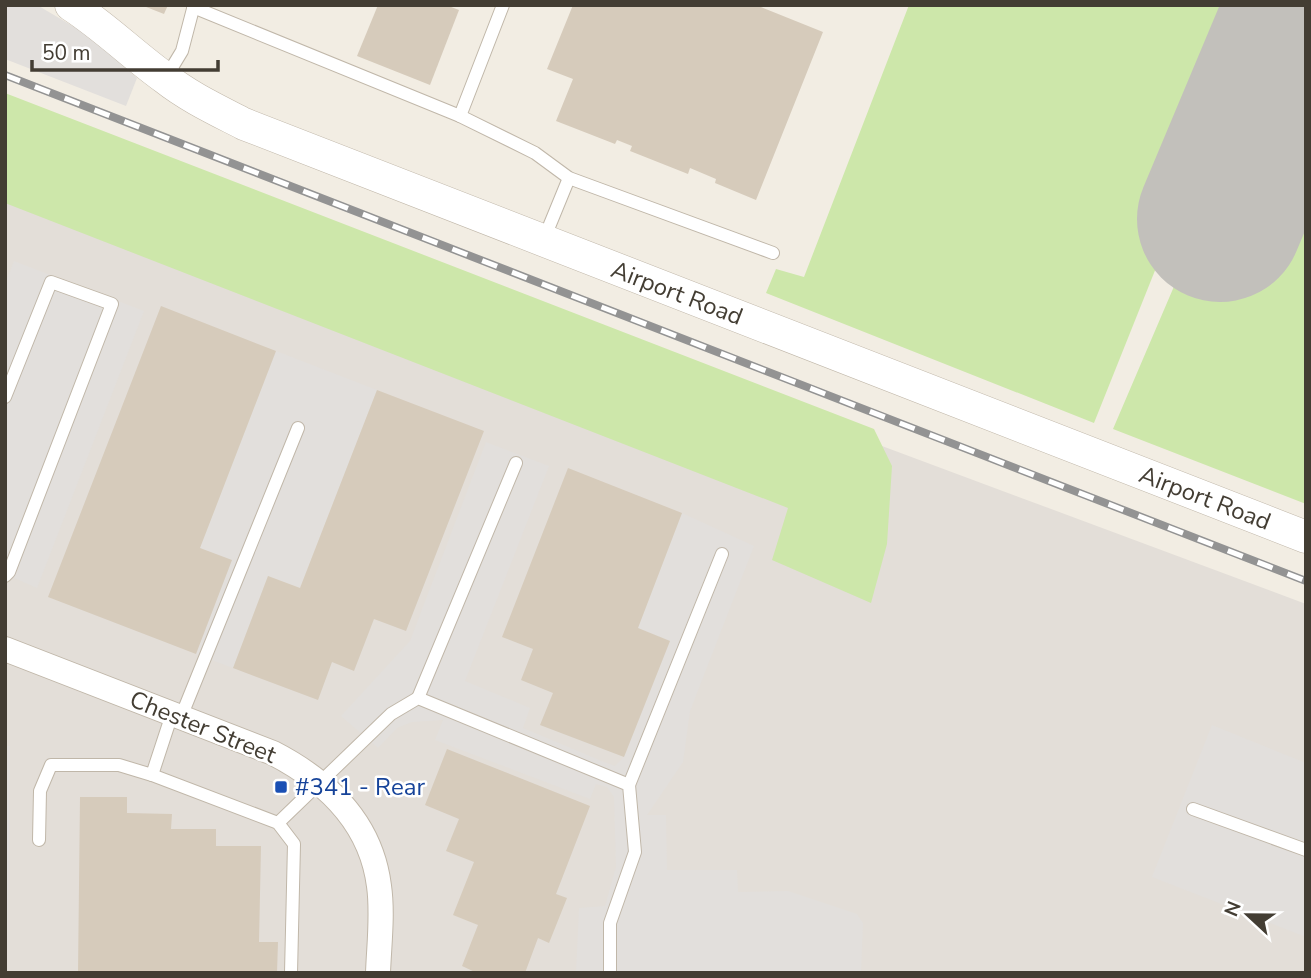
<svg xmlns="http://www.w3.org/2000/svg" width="1311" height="978" viewBox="0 0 1311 978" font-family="'Nunito Sans',sans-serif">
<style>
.industrial{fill:#e3ded8}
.green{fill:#cde7aa}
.parking{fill:#e2dfdc}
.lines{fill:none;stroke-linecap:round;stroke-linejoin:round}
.runway{stroke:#c2c0bb;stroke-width:166}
.building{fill:#d6cbbb}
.service-casing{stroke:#c0b7a9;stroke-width:14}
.minor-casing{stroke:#c0b7a9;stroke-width:26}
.tertiary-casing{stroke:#c0b7a9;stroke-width:33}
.service{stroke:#fff;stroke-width:12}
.minor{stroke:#fff;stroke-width:24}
.tertiary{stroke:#fff;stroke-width:32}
.rail-casing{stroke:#939393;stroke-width:8}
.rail{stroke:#fff;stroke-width:5;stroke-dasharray:16;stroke-linecap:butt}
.transit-dot{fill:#1a4fb4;stroke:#fff;stroke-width:2.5}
.labels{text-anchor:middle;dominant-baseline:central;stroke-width:5;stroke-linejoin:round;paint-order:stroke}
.street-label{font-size:24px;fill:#433d33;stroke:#fff}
.transit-label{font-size:24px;fill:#164399;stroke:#fff;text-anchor:start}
</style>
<rect width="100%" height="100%" fill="#f2ede3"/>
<path class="industrial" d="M5 119 1306 604V973H5Z"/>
<g class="green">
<path d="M909 5H1222L1147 187 1182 203 1094 423 766 293 776 269 804 277Z"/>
<path d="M5 93 874 429 892 466 887 544 871 603 772 560 788 508 5 203Z"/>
<path d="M1306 153V504L1113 429 1205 214 1270 238Z"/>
</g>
<g class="parking">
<path d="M5 5H37L81 31 110 54 137 78 126 106 5 59Z"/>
<path d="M14 261 144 311 37 588 5 574V284Z"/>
<path d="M276 351 377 390 300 588 268 576 233 668 196 654 200 548Z"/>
<path d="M486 442 549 466 465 681 530 708 523 728 604 762 615 766 624 757 670 641 638 628 682 513 754 546 690 711 683 762 647 815H666L667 870H737L738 892 788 891 857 914 863 923 861 973H576L579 908 605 906 616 867 614 797 607 787 596 784 590 799 435 740 443 720 412 722 397 728 378 748 341 716 410 641Z"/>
<path d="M1212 725 1306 763V937L1152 877Z"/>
<path d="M5 746H10L7 973H5Z"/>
</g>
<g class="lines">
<path class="runway" d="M1220 219 1306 14"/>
</g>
<g class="building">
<path d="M141 5H168L164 14Z"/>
<path d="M378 5H446L459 10 430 85 357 56Z"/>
<path d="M573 5H756L823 32 756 200 715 183 716 179 690 168 688 174 630 151 632 146 617 140 615 144 556 121 573 79 547 69Z"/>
<path d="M161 306 276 351 200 548 232 560 196 654 48 597Z"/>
<path d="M377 390 484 431 406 631 374 619 354 671 332 662 318 700 233 668 268 576 300 588Z"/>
<path d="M568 468 682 513 638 628 670 641 624 757 540 725 553 693 521 680 533 649 502 637Z"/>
<path d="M447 749 590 806 556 894 567 898 549 943 538 938 525 973H477L462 966 478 925 453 915 474 862 446 851 459 819 425 805Z"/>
<path d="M80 797H127V813L172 814 171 829H216V846H261L259 942H278L277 973H78Z"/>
</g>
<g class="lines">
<defs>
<g id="service">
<path d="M503 5 460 116 535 153 569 178 773 253"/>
<path d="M193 7 460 116"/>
<path d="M165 79 182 51 194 5"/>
<path d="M544 239 569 178"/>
<path d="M5 397 51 282 112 304 9 572 5 576"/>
<path d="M418 698 516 463"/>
<path d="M181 717 298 428"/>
<path d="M152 775 278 823 294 844 291 973"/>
<path d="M629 785 722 554"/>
<path d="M1193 809 1306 850"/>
<path d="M278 823 391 714 418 698 629 785 635 852 610 923V973"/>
<path d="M39 840 40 791 51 765H119L152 775 172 714"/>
</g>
<path id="minor" d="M5 649 273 753C327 781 371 822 379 886 383 914 379 945 378 973"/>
<path id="tertiary" d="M71 5C105 27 133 55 165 78 189 97 217 110 244 124L1306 537"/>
</defs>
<use href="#service" class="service-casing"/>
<use href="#minor" class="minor-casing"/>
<use href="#tertiary" class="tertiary-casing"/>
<use href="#service" class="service"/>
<use href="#minor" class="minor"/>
<use href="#tertiary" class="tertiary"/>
<defs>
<path id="rail" d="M5 75 1306 581"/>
</defs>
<use href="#rail" class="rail-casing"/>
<use href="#rail" class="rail"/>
</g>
<rect class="transit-dot" x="274" y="780" width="14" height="14" rx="3.5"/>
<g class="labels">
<g class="street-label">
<text transform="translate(677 293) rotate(21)">Airport Road</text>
<text transform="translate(1205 498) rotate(21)">Airport Road</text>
<text transform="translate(203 727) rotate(22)">Chester Street</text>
</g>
<g class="transit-label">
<text x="295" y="787">#341 - Rear</text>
</g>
</g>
<rect width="1311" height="978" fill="none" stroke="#433d33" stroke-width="14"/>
<g transform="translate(1248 915) rotate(292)" stroke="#ffffff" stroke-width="5" paint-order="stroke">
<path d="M0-5L12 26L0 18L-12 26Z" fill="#433d33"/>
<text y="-10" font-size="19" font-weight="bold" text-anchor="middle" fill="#433d33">N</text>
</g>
<path d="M32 60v10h186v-10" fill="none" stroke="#433d33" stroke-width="3.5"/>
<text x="42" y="60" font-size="21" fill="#433d33" stroke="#ffffff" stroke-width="5" paint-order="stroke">50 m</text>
</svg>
